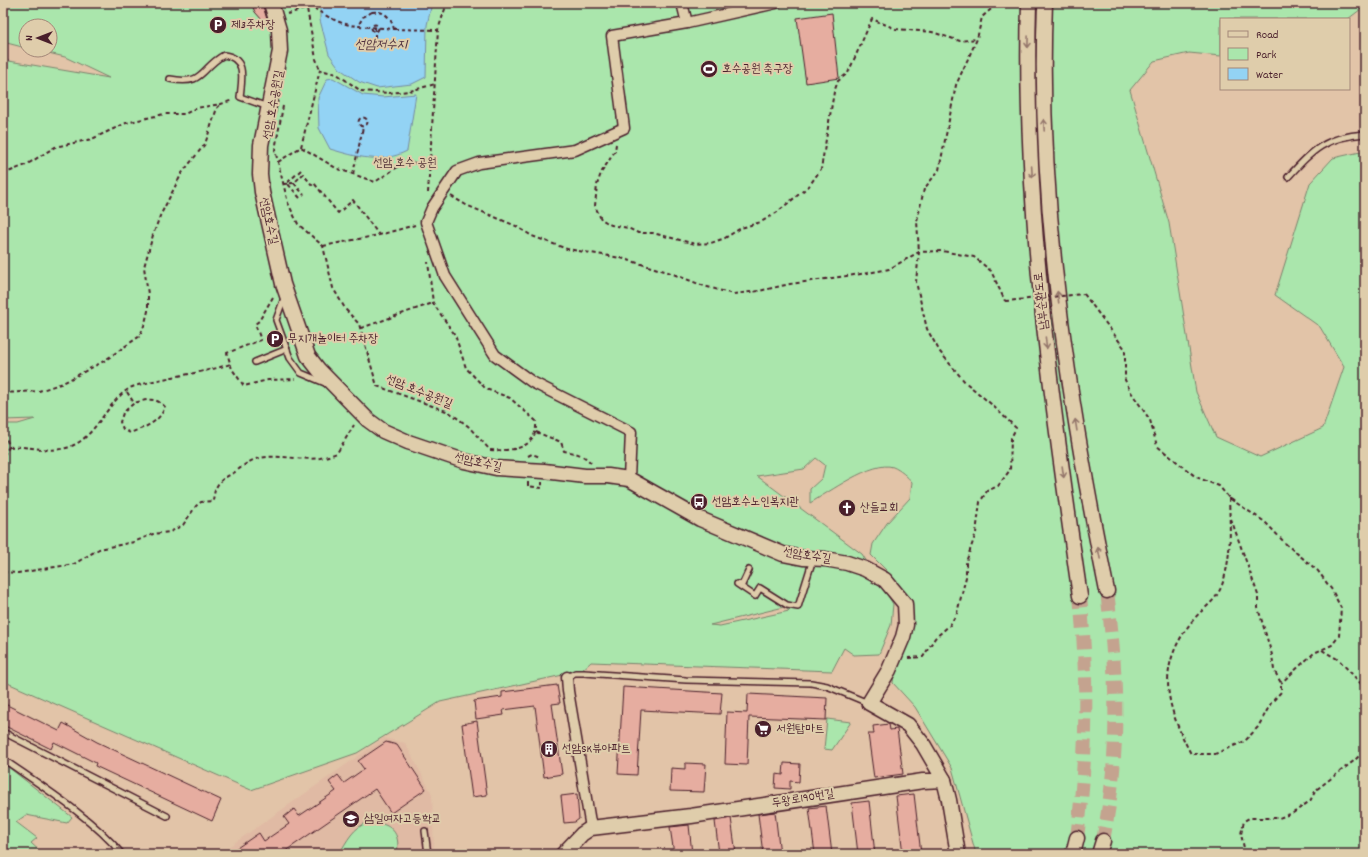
<svg xmlns="http://www.w3.org/2000/svg" width="1368" height="857" viewBox="0 0 1368 857" font-family="Dekko,'Poor Story',sans-serif">
<style>
.built{fill:#e0baa4}
.green{fill:#aae6ac;stroke:#7a826c;fill-rule:evenodd}
.water{fill:#93d3f4;stroke:#768ba4}
.building{fill:#e6ada0;stroke:#4a1f2b}
.lines{fill:none;stroke-linecap:round;stroke-linejoin:round}
.secondary-tunnel{stroke:#c4a38f;stroke-width:14;stroke-dasharray:14 7;stroke-linecap:butt}
.lane-casing{stroke:#4a1f2b;stroke-width:8}
.street-casing{stroke:#4a1f2b;stroke-width:13}
.secondary-casing{stroke:#4a1f2b;stroke-width:17}
.path{stroke:#4a1f2b;stroke-width:2;stroke-dasharray:4 3;stroke-linecap:butt}
.lane{stroke:#dfcdab;stroke-width:5}
.street{stroke:#dfcdab;stroke-width:10}
.secondary{stroke:#dfcdab;stroke-width:14}
.path-bridge{stroke:#4a1f2b;stroke-width:2;stroke-dasharray:4 3;stroke-linecap:butt}
.oneway{stroke:#94766b}
.labels{text-anchor:middle;dominant-baseline:central;stroke-width:4;stroke-linejoin:round;paint-order:stroke}
.poi-label{font-size:12px;fill:#4a1f2b;stroke:#dfcdab;text-anchor:start}
.street-label{font-size:12px;fill:#4a1f2b;stroke:#dfcdab}
.park-label{font-size:12px;fill:#543338;stroke:#dfcdab}
.water-label{font-size:13px;font-style:italic;fill:#51313f;stroke:#dfcdab}
</style>
<rect width="100%" height="100%" fill="#e2c4a8"/>
<filter id="ink" filterUnits="userSpaceOnUse"><feTurbulence type="fractalNoise" baseFrequency=".025" numOctaves="2"/><feDisplacementMap in="SourceGraphic" scale="8" xChannelSelector="R" yChannelSelector="G"/><feConvolveMatrix kernelMatrix="1 2 1 2 8 2 1 2 1" color-interpolation-filters="sRGB"/></filter>
<g filter="url(#ink)">
<path class="built" d="M384 738 405 743 432 794 434 854H224L223 851Z"/>
<g class="green">
<path d="M3 3H1365V6L1348 19H1221V56L1189 53 1154 61 1130 90 1169 223 1196 392 1216 437 1260 457 1323 428 1344 367 1320 327 1275 295 1310 183 1333 158 1365 151V854H976L952 768 915 707 893 683 895 665 908 597 889 573 871 555 873 544 887 523 910 498 912 482C907 476 900 470 893 467 873 460 828 493 810 503V489L822 478 825 465 816 458 804 469 757 476 862 554 893 604 891 625 879 654 854 655 844 648 832 671 591 662 581 671 440 702 357 753 251 790 3 681V424H18L35 419 3 420V60L109 78 65 57 36 50H50V26H26V48L3 42ZM784 607 789 611 720 626 710 625Z"/>
<path d="M827 719 851 722 832 750 824 749Z"/>
<path d="M3 763 72 817 67 823 26 815 16 822 37 838 31 843 43 854H3Z"/>
<path d="M369 822C391 823 401 832 397 854H339C347 841 353 827 369 822Z"/>
</g>
<g class="water">
<path d="M320 3H432L427 25 426 77 412 84 377 88 359 82 340 69 329 54 320 20Z"/>
<path d="M333 78 363 95 383 97 416 94 407 151C381 164 357 157 330 149L319 128 318 98 327 79Z"/>
</g>
<g class="building">
<path d="M251 3H262L270 29 255 12Z"/>
<path d="M832 13 839 78 806 83 797 18Z"/>
<path d="M557 685 560 703 552 704 562 774 544 777 535 706 503 710 504 715 476 719 474 701 502 697V692Z"/>
<path d="M623 687 722 693 720 714 641 710 637 775 618 774Z"/>
<path d="M748 694 827 698 826 720 749 717 747 765 725 764 727 712 747 713Z"/>
<path d="M3 703 59 731 63 723 97 742 221 800 212 821 95 766 96 763 54 742 51 749 3 725Z"/>
<path d="M477 721 487 795 472 797 462 724Z"/>
<path d="M889 724 890 730 897 729 903 774 874 778 868 734H874L873 726Z"/>
<path d="M386 742 397 745 426 789 391 813 375 789 281 854H228L259 833 264 841 289 824 284 817 294 809 299 816 336 791 329 782 338 775 344 783 364 769 358 761Z"/>
<path d="M685 763 706 764 704 792 670 791 671 768 685 769Z"/>
<path d="M784 763 800 764 799 782 790 781V789L775 788 776 774 783 775Z"/>
<path d="M577 794 579 819 575 822 564 823 561 796Z"/>
<path d="M914 794 921 854H903L896 796Z"/>
<path d="M869 801 875 854H858L852 803Z"/>
<path d="M826 806 832 854H815L809 808Z"/>
<path d="M775 812 780 854H763L758 814Z"/>
<path d="M731 818 736 854H719L715 821Z"/>
<path d="M689 825 692 854H674L670 827Z"/>
</g>
<g class="lines">
<g class="secondary-tunnel">
<path d="M1077 838C1087 757 1088 678 1080 596"/>
<path d="M1103 841C1106 824 1109 807 1111 790 1119 724 1115 657 1107 591"/>
</g>
<defs>
<g id="lane">
<path d="M170 79C205 86 200 68 224 55 247 58 242 79 240 97L268 107"/>
<path d="M1288 177C1314 149 1325 137 1365 134"/>
<path d="M284 298 276 320 290 358 301 373 325 383"/>
<path d="M255 362 287 349"/>
<path d="M749 570 742 585 737 584 755 596 760 588 787 605 798 607 813 559"/>
<path d="M567 677 575 673H584L686 680 811 683 827 686 868 703"/>
<path d="M3 732 167 816"/>
<path d="M3 759C43 787 91 817 122 854"/>
<path d="M425 831 428 854"/>
</g>
<g id="street">
<path d="M682 3 687 23"/>
<path d="M629 479 631 432 532 382 495 355 445 276 426 222 432 208 457 171 479 163 575 150 624 128 612 36 687 23 776 3"/>
<path d="M567 677 568 691 591 828"/>
</g>
<g id="secondary">
<path d="M271 3 279 30 280 51 261 145 260 174 262 192 283 284 308 356 319 370 368 420 383 431 408 442 464 461 496 468 544 471 585 476H608L629 479 700 519 783 554 803 558 825 559 847 563 865 569 885 580 905 604 906 625 903 637 889 670 869 703 908 725 923 744 944 780 923 781 691 816 591 828 582 834 563 854"/>
<path d="M1029 3C1023 202 1051 400 1080 596"/>
<path d="M1045 3C1037 201 1068 398 1107 591"/>
<path d="M944 780 949 800 958 854"/>
<path d="M1073 854 1077 838"/>
<path d="M1099 854 1103 841"/>
</g>
</defs>
<use href="#lane" class="lane-casing"/>
<use href="#street" class="street-casing"/>
<use href="#secondary" class="secondary-casing"/>
<g class="path">
<path d="M306 3 316 59 320 70"/>
<path d="M372 12C385 10 391 18 394 29L358 26 363 17Z"/>
<path d="M287 14 312 7C326 16 340 25 358 26"/>
<circle cx="375" cy="28" r="3.5"/>
<path d="M394 29 437 30"/>
<path d="M375 41H381V46"/>
<path d="M368 45V41H375V28"/>
<path d="M283 106 275 150 288 203 298 224 323 246 333 288 346 310 359 324 377 386 449 412 468 426 490 450C513 451 538 449 536 421L510 398 486 389 466 368 455 335 433 303 428 262"/>
<circle cx="363" cy="122" r="4.5"/>
<path d="M616 144 615 151 601 173 597 185 595 206 601 219 611 225 628 228 638 233H653L695 244 711 243 725 238 741 228 761 222 776 213 809 186 821 169 834 92 838 81 848 73 872 19 896 29 932 32 960 41 977 39"/>
<path d="M301 147 320 70 337 74 361 91 388 93 410 91 435 84"/>
<path d="M278 162 301 147 336 168 375 182 405 162 430 164"/>
<path d="M3 174 26 165 55 147 92 139 126 123 164 114H185L196 108 221 104 233 100"/>
<path d="M353 174 363 127"/>
<path d="M294 183 304 195"/>
<path d="M283 184 294 183 303 174 312 185 314 183 338 213 353 200 379 235"/>
<path d="M428 193 438 30 447 3"/>
<path d="M451 196 466 205 516 226 532 236 567 249 621 258 668 272 704 286 733 294 759 291 790 284 868 273 889 269 919 252 942 251 974 257 991 271 1005 301"/>
<path d="M300 198 287 183 302 169"/>
<path d="M323 246 379 235 415 225"/>
<path d="M1084 294 1125 349V380L1131 392 1150 420 1157 446 1196 477 1219 486 1229 498 1265 522 1287 545 1318 571 1332 590 1341 608 1339 636 1332 645 1314 653 1281 683"/>
<path d="M273 297 259 321 255 324 261 340 227 353 232 369 244 386 268 380 295 379"/>
<path d="M361 328 433 303"/>
<path d="M127 392 134 403 123 413 120 422 123 429 130 433C145 427 159 423 165 407 155 396 147 400 134 403"/>
<path d="M3 393 39 391 63 383 104 361 140 336 145 323 148 311V294L144 267 153 235 160 216 182 173 205 144 217 108 221 104"/>
<path d="M3 426 9 447 3 456"/>
<path d="M536 432 561 442 564 451C576 453 583 454 591 463"/>
<path d="M9 447C28 445 46 453 66 448 96 440 105 403 130 388 136 385 144 384 150 382 177 375 204 373 230 364"/>
<path d="M528 456 532 454 540 457"/>
<path d="M528 482V486L542 488V482"/>
<path d="M1229 498C1230 527 1232 557 1222 585 1215 603 1205 606 1194 619 1155 666 1165 704 1191 754H1215L1245 741 1258 727 1271 703 1281 692V683L1274 670 1272 655 1258 608V595L1230 516"/>
<path d="M3 572 18 573 74 564 99 549 134 542 153 534 170 532 183 525 196 506 201 502 213 501C215 483 220 480 235 472 242 467 247 462 256 459 277 453 298 461 320 458 326 457 332 455 337 453L354 425"/>
<path d="M1322 650 1339 660 1365 688"/>
<path d="M908 658 923 657 935 638 950 625 957 613 966 577V562L976 533 980 502 987 491 998 486 1010 470 1011 438 1016 428 991 404 965 382 940 352 927 329 916 282 919 252 917 221 924 189 939 170 956 85 977 39 982 17 998 3"/>
<path d="M1243 854 1244 848 1241 834 1244 821 1249 818H1279L1293 813 1310 801 1316 790 1355 760 1365 750"/>
</g>
<use href="#lane" class="lane"/>
<use href="#street" class="street"/>
<use href="#secondary" class="secondary"/>
<path class="path-bridge" d="M1005 301 1084 294"/>
</g>
<defs><path id="oneway-shaft" d="M-6 0H5M1.5-3L5.5 0L1.5 3" fill="none" stroke-width="1.6" stroke-linecap="round" stroke-linejoin="round"/></defs>
<g class="oneway">
<use href="#oneway-shaft" transform="translate(1028 42) rotate(91)"/>
<use href="#oneway-shaft" transform="translate(1044 125) rotate(-92)"/>
<use href="#oneway-shaft" transform="translate(1032 172) rotate(86)"/>
<use href="#oneway-shaft" transform="translate(1058 297) rotate(-97)"/>
<use href="#oneway-shaft" transform="translate(1046 343) rotate(84)"/>
<use href="#oneway-shaft" transform="translate(1076 425) rotate(-99)"/>
<use href="#oneway-shaft" transform="translate(1063 472) rotate(82)"/>
<use href="#oneway-shaft" transform="translate(1099 553) rotate(-101)"/>
</g>
</g>
<defs>
<symbol id="parking-disc" viewBox="-11 -11 22 22"><circle r="9.5" fill="#4a1f2b" stroke="#dfcdab"/><path d="M-3.5-5.5H1a3.5 3.5 0 0 1 0 7H-1V5.5H-3.5ZM-1-3.4V-.6H.8a1.4 1.4 0 0 0 0-2.8Z" fill="#fff"/></symbol>
<symbol id="stadium-disc" viewBox="-11 -11 22 22"><circle r="9.5" fill="#4a1f2b" stroke="#dfcdab"/><path d="M0-5a6.5 5 0 1 0 0 10a6.5 5 0 1 0 0-10ZM-3.5-1.8h7v3.6h-7Z" fill="#fff"/></symbol>
<symbol id="bus-disc" viewBox="-11 -11 22 22"><circle r="9.5" fill="#4a1f2b" stroke="#dfcdab"/><path d="M-5-6H5V4H4V6H2V4H-2V6H-4V4H-5ZM-3.5-4V0h7V-4ZM-3.5 1.2v1.5H-2V1.2ZM2 1.2v1.5H3.5V1.2Z" fill="#fff"/></symbol>
<symbol id="church-disc" viewBox="-11 -11 22 22"><circle r="9.5" fill="#4a1f2b" stroke="#dfcdab"/><path d="M-1.2-6h2.4v3.5h3.3v2.4h-3.3V6h-2.4V-.1h-3.3v-2.4h3.3Z" fill="#fff"/></symbol>
<symbol id="supermarket-disc" viewBox="-11 -11 22 22"><circle r="9.5" fill="#4a1f2b" stroke="#dfcdab"/><path d="M-6-5.5h2.5l.6 2H6L4.5 2H-2.5L-4.4-4H-6ZM-1.5 3.2a1.3 1.3 0 1 0 .1 0ZM3 3.2a1.3 1.3 0 1 0 .1 0Z" fill="#fff"/></symbol>
<symbol id="building-disc" viewBox="-11 -11 22 22"><circle r="9.5" fill="#4a1f2b" stroke="#dfcdab"/><path d="M-4-6H4V6H1V3H-1V6H-4ZM-2.5-4.3h1.7v1.8h-1.7ZM.8-4.3h1.7v1.8H.8ZM-2.5-1h1.7V.8h-1.7ZM.8-1h1.7V.8H.8Z" fill="#fff"/></symbol>
<symbol id="school-disc" viewBox="-11 -11 22 22"><circle r="9.5" fill="#4a1f2b" stroke="#dfcdab"/><path d="M0-5L7-2L0 1L-7-2ZM-4 1L0 2.5L4 1V4Q0 6-4 4Z" fill="#fff"/></symbol>
</defs>
<g fill-rule="evenodd">
<use href="#parking-disc" x="208" y="15" width="20" height="20"/>
<use href="#stadium-disc" x="699" y="59" width="20" height="20"/>
<use href="#parking-disc" x="265" y="329" width="20" height="20"/>
<use href="#bus-disc" x="689" y="492" width="20" height="20"/>
<use href="#church-disc" x="837" y="498" width="20" height="20"/>
<use href="#supermarket-disc" x="753" y="719" width="20" height="20"/>
<use href="#building-disc" x="539" y="739" width="20" height="20"/>
<use href="#school-disc" x="341" y="809" width="20" height="20"/>
</g>
<g class="labels">
<g class="poi-label">
<text x="231" y="25">제3주차장</text>
<text x="722" y="69">호수공원 축구장</text>
<text x="288" y="339">무지개놀이터 주차장</text>
<text x="712" y="502">선암호수노인복지관</text>
<text x="860" y="508">산들교회</text>
<text x="776" y="729">서원탑마트</text>
<text x="562" y="749">선암SK뷰아파트</text>
<text x="364" y="819">삼일여자고등학교</text>
</g>
<g class="street-label">
<text transform="translate(274 105) rotate(-80)">선암 호수공원길</text>
<text transform="translate(268 221) rotate(77)">선암호수길</text>
<text transform="translate(1042 301) rotate(-96)">남부순환도로</text>
<text transform="translate(419 392) rotate(22)">선암 호수공원길</text>
<text transform="translate(478 463) rotate(13)">선암호수길</text>
<text transform="translate(807 556) rotate(9)">선암호수길</text>
<text transform="translate(803 799) rotate(-9)">두왕로190번길</text>
</g>
<g class="park-label">
<text x="405" y="163">선암 호수 공원</text>
</g>
<g class="water-label">
<text x="381" y="45">선암저수지</text>
</g>
</g>
<rect width="1368" height="857" fill="none" stroke="#dfcdab" stroke-width="16"/>
<rect x="8" y="8" width="1352" height="841" fill="none" stroke="#4a1f2b" stroke-width="1.5" filter="url(#ink)"/>
<rect x="1220" y="18" width="130" height="72" fill="#dfcdab" stroke="#a38778"/>
<rect x="1228" y="31" width="20" height="6" fill="#dfcdab" stroke="#a38778"/>
<text x="1256" y="38" font-size="12" fill="#4a1f2b">Road</text>
<rect x="1228" y="48" width="20" height="12" fill="#aae6ac" stroke="#a38778"/>
<text x="1256" y="58" font-size="12" fill="#4a1f2b">Park</text>
<rect x="1228" y="68" width="20" height="12" fill="#93d3f4" stroke="#a38778"/>
<text x="1256" y="78" font-size="12" fill="#4a1f2b">Water</text>
<g transform="translate(38 38) rotate(270)"><circle r="19" fill="#dfcdab" stroke="#a38778"/>
<path d="M0-3L7 15L0 10L-7 15Z" fill="#4a1f2b"/>
<text y="-6" font-size="11" font-weight="bold" text-anchor="middle" fill="#4a1f2b">N</text>
</g>
</svg>
